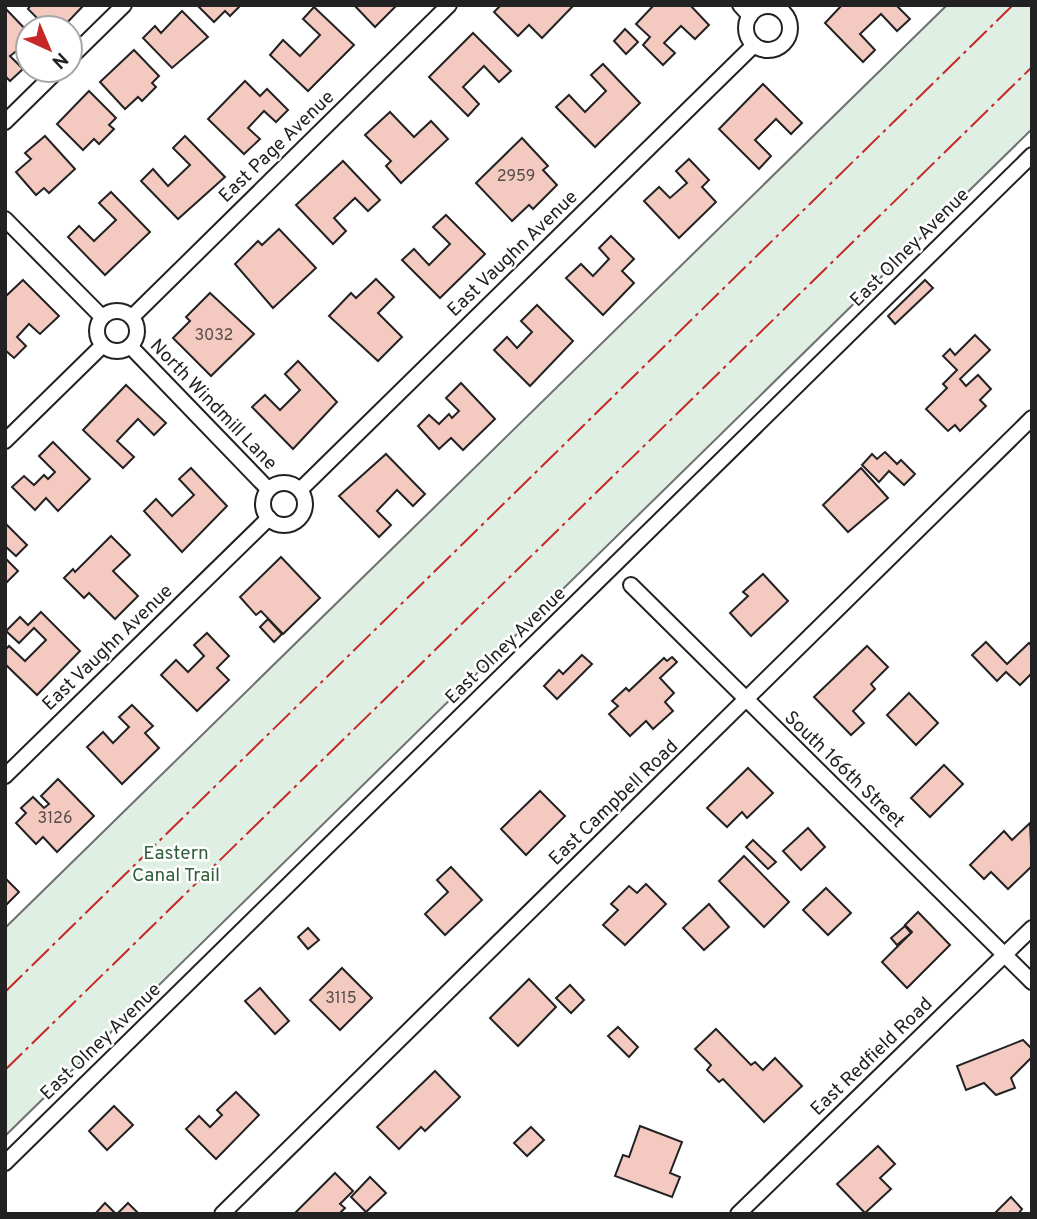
<svg xmlns="http://www.w3.org/2000/svg" width="1037" height="1219" viewBox="0 0 1037 1219" font-family="Overpass,sans-serif">
<style>
.green{fill:#e0efe3;stroke:#6f6f6f;stroke-width:2}
.building{fill:#f3c9c0;stroke:#222;stroke-width:2}
.lines{fill:none;stroke-linecap:round;stroke-linejoin:round}
.street-casing{stroke:#222;stroke-width:18}
.street{stroke:#fff;stroke-width:14}
.power{stroke:#c62828;stroke-width:2;stroke-dasharray:24 5 3.5 5;stroke-linecap:butt}
.labels{text-anchor:middle;dominant-baseline:central;stroke-width:5;stroke-linejoin:round;paint-order:stroke}
.number-label{font-size:16px;fill:#564c4a}
.street-label{font-size:19px;fill:#222;stroke:#fff}
.park-label{font-size:19px;fill:#2f5e38;stroke:#fff}
</style>
<rect width="100%" height="100%" fill="#fff"/>
<path class="green" d="M947 5H1032V129L5 1136V928Z"/>
<g class="building">
<path d="M31 5H84L62 28H47L28 9Z"/>
<path d="M197 5H241L230 16 225 11 214 22Z"/>
<path d="M354 5H397L375 27Z"/>
<path d="M501 5H574L542 38 529 25 518 36 494 12Z"/>
<path d="M654 5H690L709 25 695 39 681 26 664 43 675 53 663 65 643 45 650 37 636 24Z"/>
<path d="M842 5H896L910 19 897 31 881 14 860 34 875 50 863 62 825 23Z"/>
<path d="M314 7 354 45 308 91 270 55 283 40 300 56 320 35 303 19Z"/>
<path d="M5 8 28 32V42L10 56 23 69 10 81 5 76Z"/>
<path d="M182 11 208 37 172 68 143 38 155 26 161 33Z"/>
<path d="M625 29 638 42 626 54 614 41Z"/>
<path d="M473 33 511 71 499 82 484 66 463 87 479 104 468 116 429 77Z"/>
<path d="M134 50 159 76 152 83 156 87 142 101 138 97 125 109 100 82Z"/>
<path d="M603 64 640 103 595 147 556 107 569 95 585 112 606 91 591 75Z"/>
<path d="M245 81 260 96 267 89 288 110 276 122 264 111 248 128 260 139 244 154 208 119Z"/>
<path d="M763 84 802 123 791 134 776 119 755 140 771 156 759 169 719 129Z"/>
<path d="M89 91 116 118 109 125 114 129 99 144 94 139 83 150 57 124Z"/>
<path d="M390 112 414 137 431 121 448 139 401 183 386 166 391 161 365 135Z"/>
<path d="M45 136 75 169 49 193 44 188 36 195 16 172 31 159 25 153Z"/>
<path d="M185 136 225 177 178 219 141 181 153 169 168 186 190 165 173 148Z"/>
<path d="M522 138 548 166 543 170 557 185 533 209 529 205 512 221 476 183Z"/>
<path d="M689 159 709 180 702 187 716 202 679 238 644 201 659 187 670 198 687 183 676 171Z"/>
<path d="M343 161 380 200 368 211 355 198 334 218 346 231 333 244 296 205Z"/>
<path d="M111 192 150 232 105 275 68 237 79 226 94 241 116 220 99 203Z"/>
<path d="M446 215 485 254 440 298 402 260 414 249 429 265 450 244 433 227Z"/>
<path d="M279 229 316 268 273 308 235 264 258 241 262 245Z"/>
<path d="M611 236 634 259 622 271 634 283 603 315 566 278 581 264 593 276 609 259 599 248Z"/>
<path d="M376 279 394 297 378 313 402 337 378 361 329 316 351 293 356 298Z"/>
<path d="M23 280 59 316 40 334 29 324 17 337 26 346 14 358 5 350V297Z"/>
<path d="M925 280 933 288 895 324 888 316Z"/>
<path d="M210 293 254 334 211 376 173 338 190 321 186 317Z"/>
<path d="M537 305 573 341 530 386 494 350 507 337 517 348 532 332 521 321Z"/>
<path d="M975 335 990 350 960 379 966 386 978 375 991 389 980 400 986 406 960 431 955 425 948 431 926 409 947 388 943 384 957 370 943 356 950 349 955 355Z"/>
<path d="M298 361 337 402 293 449 252 407 265 395 280 410 300 390 285 374Z"/>
<path d="M461 383 495 419 463 450 451 438 439 449 418 426 429 415 439 424 449 414 452 418 459 411 446 398Z"/>
<path d="M126 385 166 423 154 435 138 419 117 441 134 457 123 468 83 430Z"/>
<path d="M53 442 90 479 58 511 46 498 35 510 12 487 24 476 34 485 44 475 48 479 55 472 39 456Z"/>
<path d="M885 452 897 464 901 460 915 474 904 485 889 471 879 482 862 465 872 454 877 459Z"/>
<path d="M386 454 425 494 413 506 397 490 377 511 391 525 379 537 339 496Z"/>
<path d="M191 468 227 506 182 552 144 511 156 499 172 516 194 495 179 479Z"/>
<path d="M861 468 888 498 848 532 823 505Z"/>
<path d="M5 523 27 545 16 556 5 546Z"/>
<path d="M111 536 130 555 113 571 138 596 115 619 89 593 84 598 64 578 73 569 75 572Z"/>
<path d="M281 557 320 598 283 634 261 611 256 615 240 597Z"/>
<path d="M7 560 18 571 5 584V562Z"/>
<path d="M763 574 788 601 751 636 730 613 748 596 743 592Z"/>
<path d="M41 612 80 651 37 695 5 664V650L9 646 25 661 46 640 34 628 19 643 6 631 20 617 28 625Z"/>
<path d="M268 619 282 634 274 642 260 627Z"/>
<path d="M207 633 229 656 217 668 229 680 197 711 161 675 176 660 188 672 204 656 194 645Z"/>
<path d="M986 642 1007 664 1029 643 1032 646V673L1020 685 1006 672 997 681 972 655Z"/>
<path d="M867 646 888 667 871 684 875 689 853 711 864 723 851 735 814 697Z"/>
<path d="M582 655 592 664 557 699 544 686 559 670 563 674Z"/>
<path d="M672 657 677 662 660 678 674 693 665 702 673 711 653 729 646 721 630 736 609 714 618 706 612 701 626 688 629 691 664 658 667 661Z"/>
<path d="M909 693 938 723 916 745 887 715Z"/>
<path d="M132 705 153 726 145 733 159 748 122 784 87 747 103 732 113 743 129 727 119 717Z"/>
<path d="M944 765 963 784 930 817 911 798Z"/>
<path d="M748 768 773 793 747 818 742 812 727 827 707 808Z"/>
<path d="M58 779 94 816 57 852 43 837 36 844 16 823 26 813 21 808 33 797 44 808 49 804 41 796Z"/>
<path d="M540 791 565 816 526 855 501 829Z"/>
<path d="M1030 823 1032 866 1008 889 991 872 984 879 970 865 1004 831 1012 840Z"/>
<path d="M808 828 825 847 801 870 783 851Z"/>
<path d="M753 840 776 862 768 869 746 847Z"/>
<path d="M744 856 789 902 764 927 719 881Z"/>
<path d="M451 867 482 900 445 935 425 914 448 892 437 880Z"/>
<path d="M5 878 19 892 5 906Z"/>
<path d="M646 884 666 904 625 945 603 925 618 910 611 904 629 886 637 893Z"/>
<path d="M826 888 851 913 828 935 803 910Z"/>
<path d="M709 904 729 927 704 950 683 928Z"/>
<path d="M918 912 950 945 907 988 882 962 912 932 905 925Z"/>
<path d="M905 926 911 933 897 945 891 938Z"/>
<path d="M308 928 319 940 308 949 298 937Z"/>
<path d="M342 968 372 998 340 1030 310 1000Z"/>
<path d="M529 979 556 1007 518 1046 490 1018Z"/>
<path d="M570 985 584 1000 571 1013 556 998Z"/>
<path d="M260 988 289 1021 275 1034 245 1001Z"/>
<path d="M618 1027 638 1047 629 1057 608 1036Z"/>
<path d="M716 1029 751 1065 755 1062 763 1070 775 1058 802 1086 764 1122 723 1079 719 1082 707 1070 711 1065 695 1049Z"/>
<path d="M1023 1040 1032 1049V1057L1011 1078 1015 1088 996 1095 984 1083 966 1090 957 1066Z"/>
<path d="M435 1071 460 1097 425 1131 421 1127 399 1149 377 1127Z"/>
<path d="M236 1092 259 1115 216 1159 186 1129 199 1116 210 1127 222 1115 217 1110Z"/>
<path d="M114 1106 133 1125 107 1150 89 1131Z"/>
<path d="M640 1126 682 1142 670 1173 680 1177 672 1197 615 1176 623 1155 629 1157Z"/>
<path d="M531 1127 544 1140 527 1156 514 1143Z"/>
<path d="M878 1146 895 1164 880 1178 891 1189 865 1213 837 1184Z"/>
<path d="M335 1173 353 1191 340 1204 345 1208 339 1214H294Z"/>
<path d="M370 1177 386 1193 366 1212 351 1197Z"/>
<path d="M1011 1197 1022 1209 1018 1214H994Z"/>
<path d="M105 1203 116 1214H95Z"/>
<path d="M128 1203 139 1214H117Z"/>
</g>
<g class="lines">
<defs>
<g id="street">
<path d="M740 5 750 16"/>
<circle cx="768" cy="28" r="22"/>
<path d="M70 58 124 5"/>
<path d="M5 122 58 70"/>
<path d="M5 219 102 317"/>
<circle cx="117" cy="331" r="20"/>
<path d="M132 317 449 5"/>
<path d="M130 346 268 489"/>
<path d="M5 441 102 346"/>
<circle cx="284" cy="504" r="21"/>
<path d="M300 490 754 45"/>
<path d="M631 585 1032 982"/>
<path d="M5 776 269 518"/>
<path d="M5 1163 1032 155"/>
<path d="M222 1214 1032 418"/>
<path d="M738 1214 1032 928"/>
</g>
</defs>
<use href="#street" class="street-casing"/>
<use href="#street" class="street"/>
<g class="power">
<path d="M5 992 1013 5"/>
<path d="M5 1070 1032 67"/>
</g>
</g>
<g class="labels">
<g class="number-label">
<text x="516" y="177">2959</text>
<text x="214" y="336">3032</text>
<text x="55" y="819">3126</text>
<text x="341" y="999">3115</text>
</g>
<g class="street-label">
<text transform="translate(277 147) rotate(-44)">East Page Avenue</text>
<text transform="translate(910 248) rotate(-45)">East Olney Avenue</text>
<text transform="translate(513 254) rotate(-44)">East Vaughn Avenue</text>
<text transform="translate(213 405) rotate(46)">North Windmill Lane</text>
<text transform="translate(506 646) rotate(-44)">East Olney Avenue</text>
<text transform="translate(108 648) rotate(-44)">East Vaughn Avenue</text>
<text transform="translate(844 770) rotate(44)">South 166th Street</text>
<text transform="translate(614 803) rotate(-44)">East Campbell Road</text>
<text transform="translate(101 1042) rotate(-44)">East Olney Avenue</text>
<text transform="translate(872 1057) rotate(-44)">East Redfield Road</text>
</g>
<g class="park-label">
<text x="176" y="854">Eastern<tspan x="176" dy="22">Canal Trail</tspan></text>
</g>
</g>
<rect width="1037" height="1219" fill="none" stroke="#222222" stroke-width="14"/>
<g transform="translate(49 49) rotate(136)"><circle r="33" fill="#ffffff" stroke="#a7a7a7" stroke-width="2"/>
<path d="M0-5L12 26L0 18L-12 26Z" fill="#c62828"/>
<text y="-10" font-size="19" font-weight="bold" text-anchor="middle" fill="#222222">N</text>
</g>
</svg>
